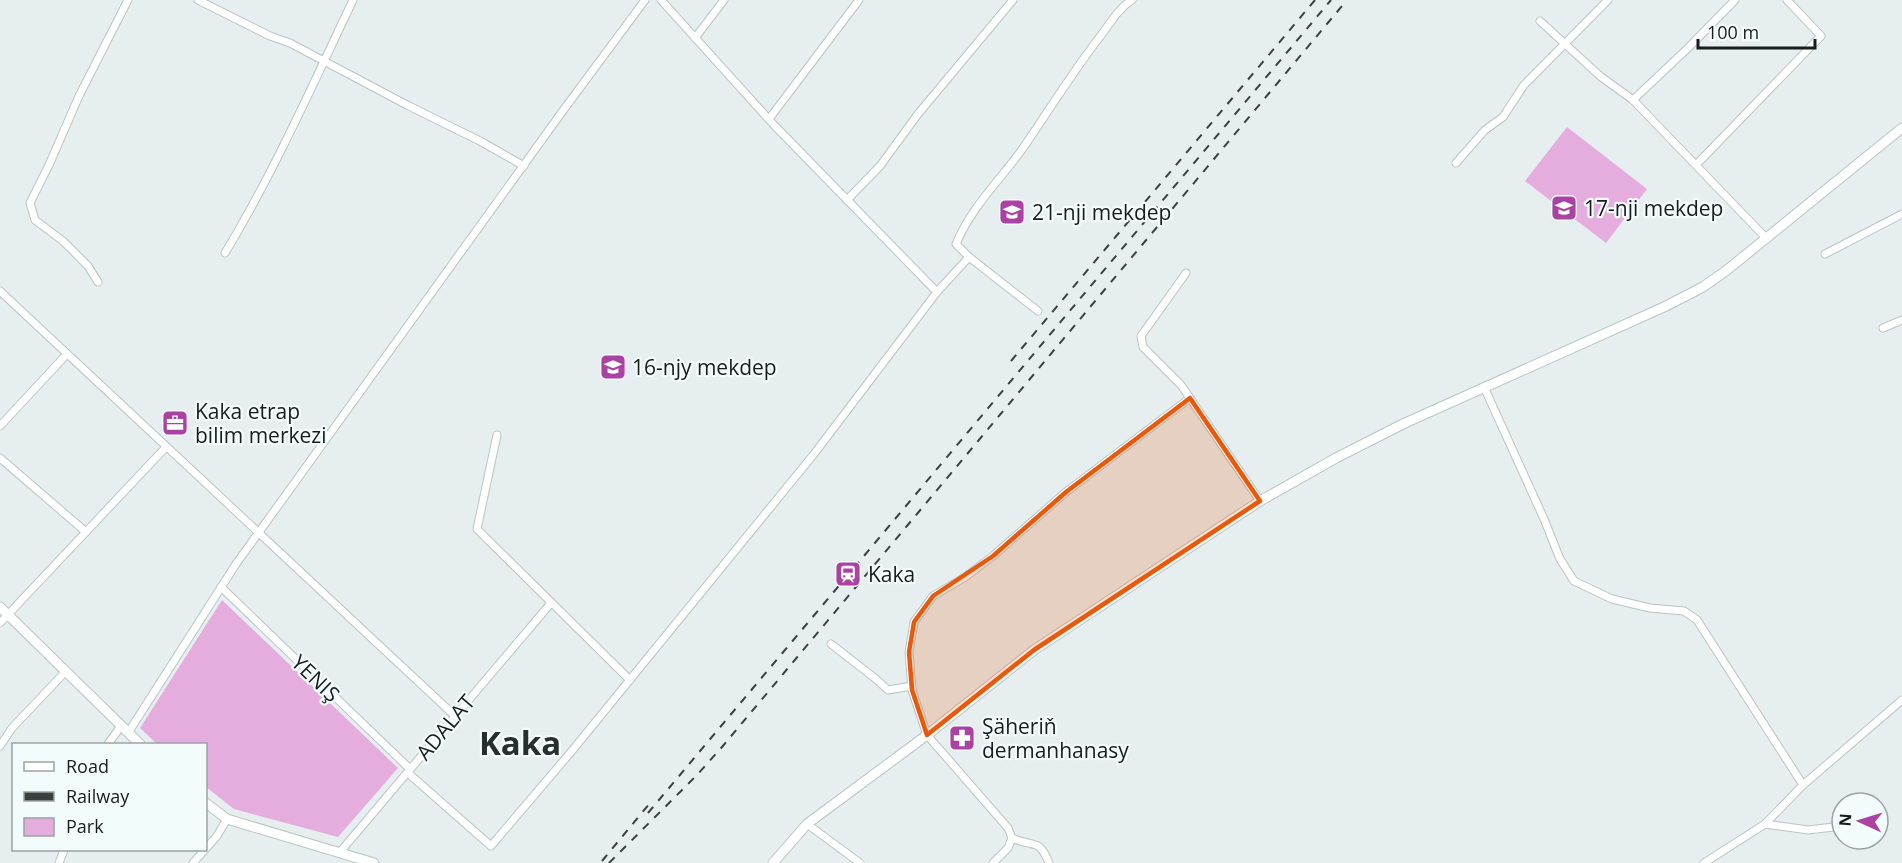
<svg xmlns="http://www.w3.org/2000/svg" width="1902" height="863" viewBox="0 0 1902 863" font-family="'Open Sans',sans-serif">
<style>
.green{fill:#e5adde}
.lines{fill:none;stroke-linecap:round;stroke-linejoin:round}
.street-casing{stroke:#bbc4c4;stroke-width:9}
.secondary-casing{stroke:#bbc4c4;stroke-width:11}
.street{stroke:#fff;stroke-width:7}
.secondary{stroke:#fff;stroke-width:9}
.rail{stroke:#3c3f40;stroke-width:2;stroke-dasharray:8 8;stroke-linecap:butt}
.marked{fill:#e8590c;fill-opacity:0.2;stroke:#e8590c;stroke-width:4.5;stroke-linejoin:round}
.labels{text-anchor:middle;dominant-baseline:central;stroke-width:4.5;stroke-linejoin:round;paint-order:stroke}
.poi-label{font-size:21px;fill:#191c1c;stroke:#f3fcfc;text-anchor:start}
.street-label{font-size:21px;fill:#191c1c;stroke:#f3fcfc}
.town-label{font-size:33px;font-weight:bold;fill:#282e2f;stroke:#f3fcfc}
</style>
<rect width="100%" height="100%" fill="#e6eeef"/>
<g class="green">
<path d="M1567 127 1647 189 1606 243 1525 181Z"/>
<path d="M222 600 398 768 338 837 234 809 206 787V744H157L140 728Z"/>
</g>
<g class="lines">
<defs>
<g id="street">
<path d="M198 0 270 36 290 43 407 105 480 141 524 166"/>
<path d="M661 0 774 125 937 292"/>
<path d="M1540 21 1600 76 1633 100 1767 239"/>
<path d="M695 38 724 0"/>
<path d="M1633 100 1687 49 1735 0"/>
<path d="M769 119 859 0"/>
<path d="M1456 163 1485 130 1503 117 1524 85 1608 0"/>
<path d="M1697 164 1821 36 1787 0"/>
<path d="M847 200 880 166 918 114 1013 0"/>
<path d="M225 253C273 174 313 84 353 0"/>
<path d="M1825 254 1902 214"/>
<path d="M969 257 956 244C971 208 998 182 1021 151 1048 112 1073 71 1102 34 1111 22 1119 8 1132 0"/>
<path d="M1186 273 1141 336 1143 347 1181 385 1260 501"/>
<path d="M98 282 88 266 63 241 35 220 30 203 49 165 79 96 128 0"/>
<path d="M0 291 455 716"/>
<path d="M1883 328 1902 320"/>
<path d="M1484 387 1544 519 1560 559 1574 581 1612 599 1650 608 1684 611 1697 620 1803 785"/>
<path d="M0 426 67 354"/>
<path d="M497 435 477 529 630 680"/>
<path d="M0 458 86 532"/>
<path d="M221 587 410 769"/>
<path d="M0 623 166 447"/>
<path d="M831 644 876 679 888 690 912 686"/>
<path d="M128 733 236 564 562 112 645 0"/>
<path d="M108 744 121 726"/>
<path d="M0 746 12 728 66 671"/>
<path d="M408 773 491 846 571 752 814 454 937 292 969 257 1038 311"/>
<path d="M807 824 860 863"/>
<path d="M1765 824 1808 830 1842 826"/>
<path d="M1012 838C1033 848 1039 837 1049 863"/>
<path d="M340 852 551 603"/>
<path d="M59 863 64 850"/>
<path d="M193 863 217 836 227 819"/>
<path d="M993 863 1008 848 1012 838 1008 828 927 735 912 690 909 652 914 622 933 596 965 577 993 556 1066 492 1190 398"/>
<path d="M1704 863 1765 824 1803 785 1902 700"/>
</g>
<g id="secondary">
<path d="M0 607 140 744"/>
<path d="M206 803 227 819 374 863"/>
<path d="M773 863 807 824 927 735 1034 650 1260 501 1336 458 1405 423 1664 307 1703 287 1727 270 1902 128"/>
</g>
</defs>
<use href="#street" class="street-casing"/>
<use href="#secondary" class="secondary-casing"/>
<use href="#street" class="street"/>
<use href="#secondary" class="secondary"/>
<g class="rail">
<path d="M1011 361 1315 0"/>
<path d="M648 813 1331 0"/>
<path d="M602 861 650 803"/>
<path d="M609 863 697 775 722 747 1347 0"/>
</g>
</g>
<path class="marked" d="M1190 398 1260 501 1034 650 927 735 912 690 909 652 914 622 933 596 993 556 1066 492Z"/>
<defs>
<symbol id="school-square" viewBox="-11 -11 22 22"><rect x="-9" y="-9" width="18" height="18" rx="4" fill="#ab42a3" stroke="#f3fcfc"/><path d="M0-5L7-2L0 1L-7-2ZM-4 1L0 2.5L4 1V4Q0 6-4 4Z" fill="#fff"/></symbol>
<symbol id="office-square" viewBox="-11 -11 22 22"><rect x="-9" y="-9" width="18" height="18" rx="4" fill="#ab42a3" stroke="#f3fcfc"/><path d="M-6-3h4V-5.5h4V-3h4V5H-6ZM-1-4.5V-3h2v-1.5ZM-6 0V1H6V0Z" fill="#fff"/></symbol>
<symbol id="station-square" viewBox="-11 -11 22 22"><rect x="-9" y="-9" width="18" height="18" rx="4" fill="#ab42a3" stroke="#f3fcfc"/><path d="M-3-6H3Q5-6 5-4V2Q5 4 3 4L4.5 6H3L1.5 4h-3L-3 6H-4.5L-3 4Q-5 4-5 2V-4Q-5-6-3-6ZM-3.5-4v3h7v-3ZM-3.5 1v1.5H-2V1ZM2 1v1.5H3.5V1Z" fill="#fff"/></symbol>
<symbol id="pharmacy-square" viewBox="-11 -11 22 22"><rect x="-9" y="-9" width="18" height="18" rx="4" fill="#ab42a3" stroke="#f3fcfc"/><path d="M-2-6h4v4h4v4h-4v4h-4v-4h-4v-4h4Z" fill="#fff"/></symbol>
</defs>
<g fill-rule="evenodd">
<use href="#school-square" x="1549" y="193" width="30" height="30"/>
<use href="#school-square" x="997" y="197" width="30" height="30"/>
<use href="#school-square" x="598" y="352" width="30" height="30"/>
<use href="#office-square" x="160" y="408" width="30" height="30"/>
<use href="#station-square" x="833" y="559" width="30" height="30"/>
<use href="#pharmacy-square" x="947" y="723" width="30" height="30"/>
</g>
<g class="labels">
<g class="poi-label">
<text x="1584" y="208">17-nji mekdep</text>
<text x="1032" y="212">21-nji mekdep</text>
<text x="632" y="367">16-njy mekdep</text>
<text x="195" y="411">Kaka etrap<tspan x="195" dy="24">bilim merkezi</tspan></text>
<text x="868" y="574">Kaka</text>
<text x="982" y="726">Şäheriň<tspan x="982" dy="24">dermanhanasy</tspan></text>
</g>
<g class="street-label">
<text transform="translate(316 678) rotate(44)">YENIŞ</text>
<text transform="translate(445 727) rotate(-50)">ADALAT</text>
</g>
<g class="town-label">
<text x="520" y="742">Kaka</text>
</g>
</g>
<rect x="12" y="743" width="195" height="108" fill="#f3fcfc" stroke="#9ca2a2" stroke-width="1.5"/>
<rect x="24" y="762" width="30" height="9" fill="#ffffff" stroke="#9ca2a2" stroke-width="1.5"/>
<text x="66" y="773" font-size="18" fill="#191c1c">Road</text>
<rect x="24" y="792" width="30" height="9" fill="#3c3f40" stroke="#9ca2a2" stroke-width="1.5"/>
<text x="66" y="803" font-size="18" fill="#191c1c">Railway</text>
<rect x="24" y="818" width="30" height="18" fill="#e5adde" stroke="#9ca2a2" stroke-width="1.5"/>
<text x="66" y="833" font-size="18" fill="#191c1c">Park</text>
<g transform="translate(1860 821) rotate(274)"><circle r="28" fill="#f3fcfc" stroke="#9ca2a2" stroke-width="1.5"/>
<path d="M0-4.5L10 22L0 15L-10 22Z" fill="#ab42a3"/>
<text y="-9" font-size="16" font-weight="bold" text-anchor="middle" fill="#191c1c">N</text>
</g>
<path d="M1698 39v9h117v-9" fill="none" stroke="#191c1c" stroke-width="3"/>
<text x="1707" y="39" font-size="18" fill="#191c1c" stroke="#f3fcfc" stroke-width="4.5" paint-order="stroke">100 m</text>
</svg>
